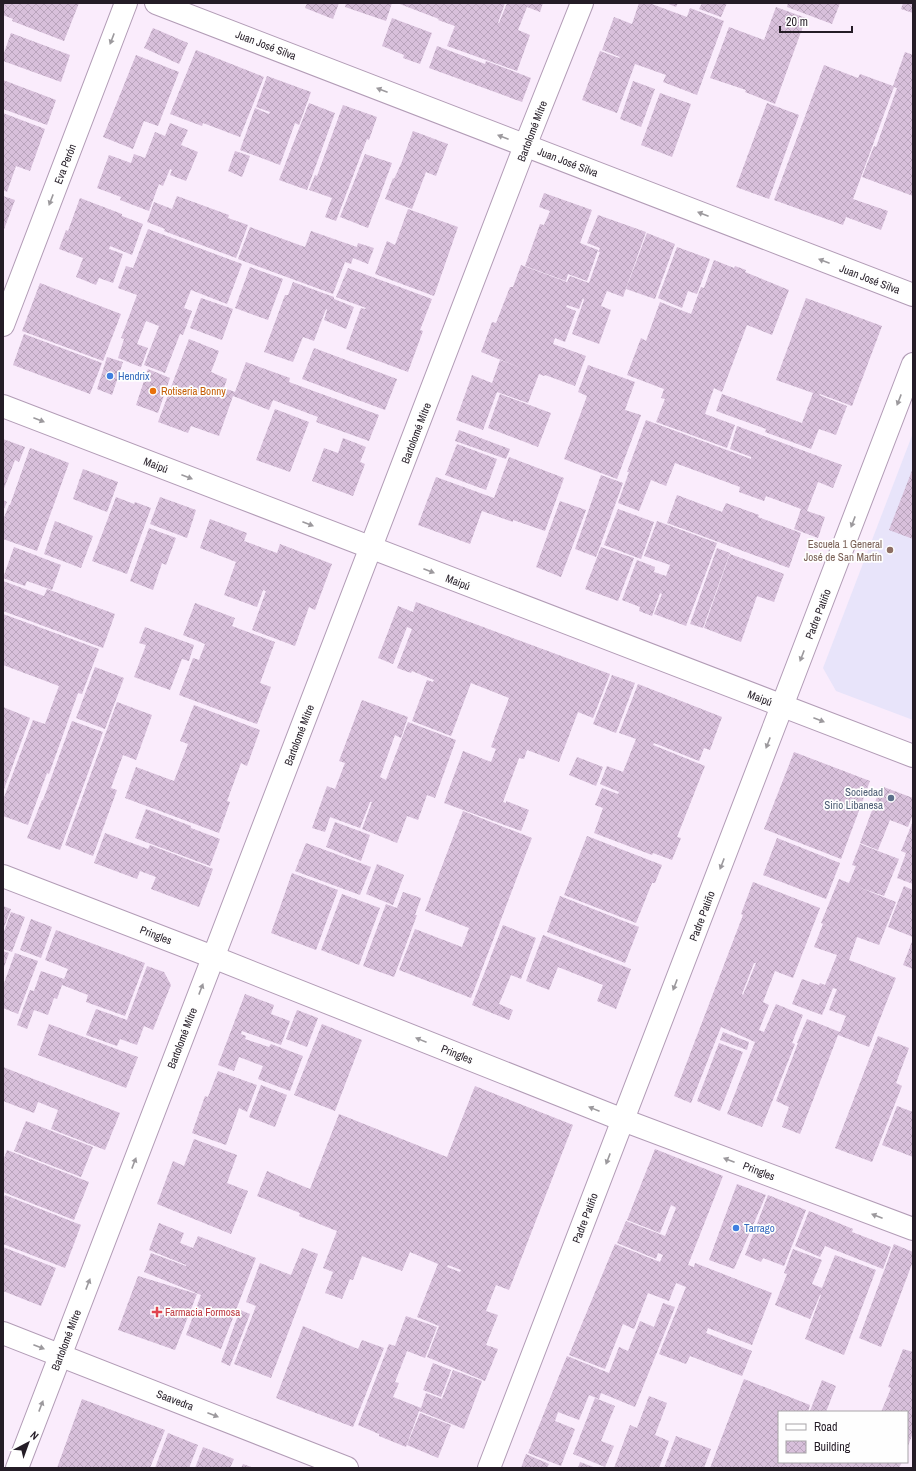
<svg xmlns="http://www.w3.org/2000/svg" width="916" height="1471" viewBox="0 0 916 1471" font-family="'Archivo Narrow',sans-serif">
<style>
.education{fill:#e8e4fa}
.building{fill:url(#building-cross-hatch);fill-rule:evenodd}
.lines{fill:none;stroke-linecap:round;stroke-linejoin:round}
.street-casing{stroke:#b29cb6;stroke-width:24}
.street{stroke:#fff;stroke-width:22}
.oneway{fill:#9c999d}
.shop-dot{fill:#3f7fe0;stroke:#fefefe;stroke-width:1.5}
.food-dot{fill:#e8710a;stroke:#fefefe;stroke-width:1.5}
.education-dot{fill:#8d6e63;stroke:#fefefe;stroke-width:1.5}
.service-dot{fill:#5c6f8a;stroke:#fefefe;stroke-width:1.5}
.health-dot{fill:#e0444e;stroke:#fefefe;stroke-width:1.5}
.labels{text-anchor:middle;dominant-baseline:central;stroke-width:3.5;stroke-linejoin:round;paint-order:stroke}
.street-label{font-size:11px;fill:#241c26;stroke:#fefefe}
.shop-label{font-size:11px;fill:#366cbe;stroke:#fefefe;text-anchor:start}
.food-label{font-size:11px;fill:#c56008;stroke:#fefefe;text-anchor:start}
.education-label{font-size:11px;fill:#785e54;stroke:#fefefe;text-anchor:end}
.service-label{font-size:11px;fill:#4e5e75;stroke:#fefefe;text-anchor:end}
.health-label{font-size:11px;fill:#be3a42;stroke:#fefefe;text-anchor:start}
</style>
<defs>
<pattern id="building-cross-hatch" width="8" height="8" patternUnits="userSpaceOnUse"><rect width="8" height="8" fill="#d8c0db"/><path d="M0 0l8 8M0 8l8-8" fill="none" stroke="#b9a4bc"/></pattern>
</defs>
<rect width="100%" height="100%" fill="#faecfc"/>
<path class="education" d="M913 433V720L836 691 823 668Z"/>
<g class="building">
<path d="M3 3H79L64 41 12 21 13 19 3 15Z"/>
<path d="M307 3H339L333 19 305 8Z"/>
<path d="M346 3H392L386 21 345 7Z"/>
<path d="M397 3H505L498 23H499L507 3H543L540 12 527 7 518 30 530 35 517 71 447 46 455 26 438 20 439 19Z"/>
<path d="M639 3H649L687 17 690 8 724 21 697 95 663 82 666 75 635 64 617 113 582 100 600 51 619 58 620 57 602 50 614 17 632 24Z"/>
<path d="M666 3H678L676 7Z"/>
<path d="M702 3H727L721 17 699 9Z"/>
<path d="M788 3H840L832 24 787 7Z"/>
<path d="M903 3H913V13L901 9Z"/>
<path d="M776 7 806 18 775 104 745 92 746 90 710 78 729 27 764 40Z"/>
<path d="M392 18 432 33 420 64 403 58 404 55 382 46Z"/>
<path d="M153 28 188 43 179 64 144 48Z"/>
<path d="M11 33 70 55 61 82 3 61V56Z"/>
<path d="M437 46 485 64 486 61 531 78 522 102 429 68Z"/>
<path d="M196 50 264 77 240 137 203 123 202 126 170 114Z"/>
<path d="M905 52 913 55V196L862 177 874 146 876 147 897 88 894 87 853 199 888 211 881 230 846 217 843 225 774 200 824 65 858 78 860 74 893 86Z"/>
<path d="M136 55 179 72 158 126 144 121 133 149 103 137Z"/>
<path d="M267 76 311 92 299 125 295 123 280 165 240 150 255 108 269 114 270 112 256 107Z"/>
<path d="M3 80 56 100 47 125 3 109Z"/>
<path d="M633 81 655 89 641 127 620 119Z"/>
<path d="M660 93 691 104 672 157 641 145Z"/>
<path d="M309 103 335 113 307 190 279 180Z"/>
<path d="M767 103 799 115 769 199 736 187Z"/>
<path d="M343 105 377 117 369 140 367 139 336 221 325 217 332 198 309 190 315 175 317 176Z"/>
<path d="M3 113 45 129 30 171 16 166 7 192 3 190Z"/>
<path d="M170 123 188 130 181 145 198 152 186 181 170 175 172 170 170 169 163 186 159 184 149 211 120 200 121 197 97 188 109 155 131 163 134 154 145 158 155 132 165 136Z"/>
<path d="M413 131 448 144 436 176 426 172 412 209 385 199 393 178 394 179 401 164Z"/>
<path d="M235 151 250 156 242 177 228 171Z"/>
<path d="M365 154 392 163 368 228 340 217Z"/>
<path d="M544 193 592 210 580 243 598 250 587 281 568 274 566 281 525 266 540 224 544 225 550 211 539 207Z"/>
<path d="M3 196 15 200 3 232Z"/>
<path d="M177 196 229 215 228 218 248 225 236 258 164 231 165 229 147 222 154 202 172 209Z"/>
<path d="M80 198 122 214V216L143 224 132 255 110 246 109 249 123 254 113 283 99 278 96 285 76 277 83 258 59 249 66 230 68 231Z"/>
<path d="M408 209 458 227 434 296 375 274 387 241 395 245Z"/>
<path d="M598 215 646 232 623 297 607 291 601 306 611 310 599 344 572 334 584 300 583 298 579 309 567 305 566 307 576 311 565 342 555 338 553 344 586 356 575 386 545 375 544 376 539 374 528 403 497 392 483 430 456 420 472 375 492 383 500 360 524 369 481 352 492 322 496 323 510 287H513L521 265 567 282 570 276 589 283 600 252H598L600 248 587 243Z"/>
<path d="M250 227 305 247 311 231 357 247 358 243 374 248 368 264 353 258 351 264 345 262 333 294 238 259Z"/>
<path d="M148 229 242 264 227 304 191 290 184 308 192 311 183 335 180 334 165 373 144 365 159 326 146 321 137 344 148 348 141 367 118 358 124 339 121 338 137 295 118 288 126 266 133 268Z"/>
<path d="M647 233 675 244 655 299 626 289Z"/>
<path d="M677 247 710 259 697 294 688 291 682 308 658 298Z"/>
<path d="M714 260 734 268 735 266 746 270 745 272 789 290 772 335 747 325 722 392 714 388 705 414 735 425 727 448 656 422 665 399 661 398 664 389 627 375 641 338 646 341 660 302 691 314 701 287 704 288Z"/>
<path d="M250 267 283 279 268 320 235 308Z"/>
<path d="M348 268 432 299 420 330 423 331 408 372 346 349 361 308 365 309 366 308 336 297Z"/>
<path d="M293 282 334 297V299L354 307 346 329 324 320 327 310 326 309 314 341 303 337 293 362 264 352 285 295H288Z"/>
<path d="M40 283 121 314 103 361 22 331Z"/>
<path d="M201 298 233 309 222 340 190 328Z"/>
<path d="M806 298 882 326 852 406 820 394 819 395 847 406 836 435 819 429 811 449 765 432 766 429 716 411 722 394 802 423 813 393 776 380Z"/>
<path d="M24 334 102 363 90 394 13 365Z"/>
<path d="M189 339 219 351 211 372 227 379 224 388 235 392 246 362 290 378 289 382 379 415 369 441 316 422 318 417 273 400 269 410 233 396 219 436 191 426 188 433 158 422Z"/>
<path d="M314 348 397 379 385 410 302 379Z"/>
<path d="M107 357 123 362 112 395 97 389Z"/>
<path d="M588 365 635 382 625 410 641 415 617 479 564 459 587 396 578 392Z"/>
<path d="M148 369 170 378 158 413 136 405Z"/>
<path d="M500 394 551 413 538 447 488 428Z"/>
<path d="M275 409 309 422 290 472 256 460Z"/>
<path d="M646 420 751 459V457L781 468 730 449 737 426 842 465 833 488 818 482 807 511 825 517 818 538 794 529 801 509 766 496 764 501 739 492 740 487 675 463 666 486 651 480 639 511 618 503 629 472H627Z"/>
<path d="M459 430 510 449 506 459 455 441Z"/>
<path d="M343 438 366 447 360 462 365 464 353 496 312 481 324 448 338 453Z"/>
<path d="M3 439 25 447 19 462 15 460 3 491Z"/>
<path d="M457 444 497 459 486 490 445 475Z"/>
<path d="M30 448 69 463 37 551 3 539V520L9 505H10Z"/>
<path d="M509 457 564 478 545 531 513 520V522L482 511 470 544 418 525 436 477 494 498Z"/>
<path d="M913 468V539L889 530Z"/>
<path d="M83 469 118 482 107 512 73 499Z"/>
<path d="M601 475 623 483 596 557 575 549Z"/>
<path d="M677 495 722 512 726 503 759 515 758 517 801 533 789 568 667 523Z"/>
<path d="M116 497 134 504 135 502 151 508 127 574 92 561Z"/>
<path d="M160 497 196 510 187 538 150 524Z"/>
<path d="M3 500 7 502 3 511Z"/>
<path d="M560 501 586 510 561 577 536 567Z"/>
<path d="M618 509 654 522 641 559 604 545Z"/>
<path d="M210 519 247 533 244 541 277 553 280 544 332 564 315 610 309 607 295 646 252 630 266 591 263 590 257 607 224 595 236 562 200 548Z"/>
<path d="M55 521 93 536 81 568 44 554Z"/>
<path d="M657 521 717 543 686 626 654 614 662 594 660 593 652 616 639 611 640 607 622 600 637 560 655 567 654 572 666 576 670 565 644 556Z"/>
<path d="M149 528 176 538 166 565 162 563 153 590 130 581Z"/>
<path d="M14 547 61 565 52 590 27 581 25 586 3 578Z"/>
<path d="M601 547 634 558 618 601 585 589Z"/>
<path d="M717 548 730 553 703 628 690 624Z"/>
<path d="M730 554 784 574 774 602 757 596 741 642 704 628Z"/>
<path d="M3 581 44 596 47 589 115 614 103 648 3 611Z"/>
<path d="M416 602 610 674 593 718 578 712 559 762 527 750 524 759 519 758 503 802 506 803V801L529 810 521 831 444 803 463 751 491 762 496 749 491 747 509 698 471 683 451 736 412 721 427 680 433 682 434 680 412 671 411 673 397 668 412 629 407 627 393 664 378 658 398 606 413 612Z"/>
<path d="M195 603 235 618 232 626 275 642 260 683 271 687 257 724 179 695 193 658 199 660 205 644 183 635Z"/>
<path d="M3 614 99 649 82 694 78 693 49 774 47 773 28 825 3 816V800L33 720 45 724 59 686 3 665Z"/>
<path d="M145 627 194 645 189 661 182 659 170 690 134 677 146 645 139 643Z"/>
<path d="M95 667 124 678 105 729 76 718Z"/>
<path d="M612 675 635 683 616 733 593 724Z"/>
<path d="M638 684 722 717 710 750 704 748 699 761 654 743 653 745 705 766 677 837 681 838 672 860 653 853 652 855 594 833 603 808 595 805 602 788 618 794 619 792 600 784 607 766 653 783 623 772 636 739 619 733Z"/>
<path d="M362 700 408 717 401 738 395 735 380 777 386 780 408 722 456 740 435 798 427 795 418 820 407 816 397 843 362 829 372 802H370L360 828 330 817 325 832 312 828 327 786 335 789 345 763 339 761Z"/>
<path d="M117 702 152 715 136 760 123 755 111 788 117 790 93 856 65 845Z"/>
<path d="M194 705 260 730 247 766 241 763 227 801 230 802 219 833 125 798 136 767 174 781 188 744 180 741Z"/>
<path d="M3 707 30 718 3 792Z"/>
<path d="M72 721 103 732 60 850 27 838 42 800H43Z"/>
<path d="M794 752 870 781 841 859 764 829Z"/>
<path d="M577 757 603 767 596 786 569 775Z"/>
<path d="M881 786 913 798V814L908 827 890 820 878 850 860 843Z"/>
<path d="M146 809 191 826V828L220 839 210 866 135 838Z"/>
<path d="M463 811 532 838 471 998 399 970 415 929 462 947 469 928 425 911Z"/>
<path d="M913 821V884L897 878 906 853 901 851Z"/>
<path d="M335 822 370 835 361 861 326 847Z"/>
<path d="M105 833 148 849 150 845 213 869 199 907 151 889 156 877 140 871 137 879 94 863Z"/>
<path d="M587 836 662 865 655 883H652L636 923 564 895Z"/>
<path d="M777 838 840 863 826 899 763 875Z"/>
<path d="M306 843 371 867 360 895 295 871Z"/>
<path d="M860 844 899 859 884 896 858 887 896 902 879 945 857 937 849 960 896 978 869 1047 838 1035 800 1134 782 1127 789 1107 776 1101 798 1043H797L807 1019 840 1032 846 1016 829 1010 837 989 833 988 822 1015 792 1004 802 979 819 985 820 983 825 985 837 955 814 947 823 924 845 933 821 923 839 879 849 883 856 866 852 865Z"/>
<path d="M377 864 404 875 393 905 366 894Z"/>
<path d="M292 873 338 890 316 950 271 933Z"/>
<path d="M753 882 820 908 793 978 775 971 763 1002 769 1005 759 1030 764 1032 776 1004 803 1015 792 1043 795 1044 762 1127 727 1114 755 1042 721 1027 691 1103 674 1096 743 915 741 914ZM754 963H756L743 995 742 994Z"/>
<path d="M904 886 913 890V937L888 927Z"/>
<path d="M403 892 421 898 415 915H417L394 977 363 966 386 904 397 908Z"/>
<path d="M342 894 380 908 359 965 321 950Z"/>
<path d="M560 896 639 927 625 963 547 932Z"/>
<path d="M3 906 11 909 3 930Z"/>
<path d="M11 912 25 917 12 952 3 949V934Z"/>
<path d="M31 919 52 927 41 958 20 950Z"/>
<path d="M503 925 536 938 521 979 511 975 499 1004 513 1010 509 1020 472 1005Z"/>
<path d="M56 930 145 963 125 1016 86 1002 88 995 62 985 57 999 54 998 48 1015 34 1010 27 1029 17 1025 30 990 34 991 41 971 64 979 68 969 45 960Z"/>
<path d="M543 935 631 969 616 1009 597 1001 603 985 558 967 549 990 526 981Z"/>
<path d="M913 939V969L903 965Z"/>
<path d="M3 951 9 953 3 970Z"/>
<path d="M15 953 38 961 18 1014 3 1008V986Z"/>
<path d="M147 966 164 972 171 985 153 1030 144 1026 137 1045 120 1039 117 1046 86 1035 96 1009 127 1020Z"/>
<path d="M245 994 274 1005 271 1014 290 1021 281 1045 242 1031 241 1034 246 1036 245 1039 269 1047 271 1044 303 1056 290 1091 258 1079 263 1066 239 1057 234 1071 218 1065Z"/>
<path d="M297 1010 318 1018 307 1047 286 1039Z"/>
<path d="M49 1024 138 1057 126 1088 38 1055Z"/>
<path d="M322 1024 362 1040 335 1111 294 1095Z"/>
<path d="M723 1032 749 1042 747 1050 720 1040Z"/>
<path d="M878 1036 909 1048 896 1083 902 1086 872 1162 835 1148Z"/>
<path d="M719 1043 743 1052 720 1111 697 1101Z"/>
<path d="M3 1067 120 1113 105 1150 51 1129 58 1110 38 1102 34 1113 3 1101Z"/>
<path d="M218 1071 257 1085 247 1112 239 1108 226 1145 192 1133 205 1096 208 1097Z"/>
<path d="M261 1085 287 1095 275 1127 249 1117Z"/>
<path d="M475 1086 573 1125 509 1290 496 1285 486 1311 498 1315 486 1345 498 1349 485 1381 427 1357 439 1326 417 1317 438 1264 410 1252 402 1271 362 1256 353 1280 350 1279 342 1299 325 1293 333 1272 323 1268 337 1231 299 1216 300 1213 257 1196 267 1171 310 1189 339 1114 447 1157ZM448 1265 461 1270 460 1272 447 1267Z"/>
<path d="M897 1106 913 1112V1157L882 1145Z"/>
<path d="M26 1121 93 1147 81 1177 14 1151Z"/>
<path d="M194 1139 237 1155 227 1183 248 1191 231 1234 157 1204 173 1161 184 1166Z"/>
<path d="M655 1149 723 1176 688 1265 694 1267 695 1263 772 1293 752 1345 708 1328 706 1333 752 1351 742 1376 690 1356 686 1364 659 1354 686 1287 676 1283 669 1301 648 1293 634 1329 623 1324 605 1369 569 1355 615 1244 660 1262 663 1255 658 1253 656 1259 617 1243 626 1221 665 1236 676 1208 675 1207 671 1205 660 1233 627 1220Z"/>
<path d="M7 1150 89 1182 74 1220 3 1192V1161Z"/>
<path d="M737 1184 766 1195 734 1269 709 1260Z"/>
<path d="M5 1195 81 1225 65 1268 3 1244V1200Z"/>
<path d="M768 1195 806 1210 784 1266 763 1258 761 1262 745 1255Z"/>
<path d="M809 1211 853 1229 852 1232 891 1247 883 1269 825 1246 820 1257 795 1246Z"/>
<path d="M159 1223 184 1233 180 1243 193 1248 198 1236 256 1258 221 1349 186 1335 201 1295 144 1272 151 1253 186 1266V1265L149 1250Z"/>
<path d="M894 1244 913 1252V1261L881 1347 859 1338Z"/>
<path d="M3 1247 56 1268 41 1306 3 1291Z"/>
<path d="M302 1248 318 1254 271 1378 234 1364 256 1306 246 1302 260 1263 291 1275Z"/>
<path d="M793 1249 822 1260 812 1284 822 1288 835 1255 876 1270 844 1355 805 1339 821 1295H820L810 1319 775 1305 787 1274 784 1273Z"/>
<path d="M138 1276 197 1294 175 1350 118 1330Z"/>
<path d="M663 1303 675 1307 635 1407 601 1393 599 1399 589 1395 579 1420 558 1412 555 1421 575 1429 561 1466 528 1453 567 1356 609 1373 619 1347 628 1351 640 1321 654 1327Z"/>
<path d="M240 1310 250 1314 230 1366 221 1362Z"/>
<path d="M406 1316 437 1327 425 1358 407 1351 395 1382 399 1383 393 1397 421 1408 426 1393 442 1399 453 1370 482 1381 464 1429 419 1411 406 1447 379 1436V1434L358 1425 389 1344 395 1346Z"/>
<path d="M303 1326 358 1349 362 1340 384 1348 353 1427 276 1398Z"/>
<path d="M903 1349 913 1352V1433L907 1448V1412H881L891 1388 888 1387Z"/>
<path d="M433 1363 451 1370 441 1397 423 1390Z"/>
<path d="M744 1379 810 1405 808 1412H779V1462H902L899 1468H710Z"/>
<path d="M822 1380 836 1386 826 1412H812L810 1411Z"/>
<path d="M649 1396 667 1403 655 1435 669 1441 659 1468H614L630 1425 637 1428Z"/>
<path d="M595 1398 615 1406 601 1441 614 1446 605 1467 573 1454Z"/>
<path d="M82 1399 165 1430 150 1468H57Z"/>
<path d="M420 1413 451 1425 438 1458 407 1445Z"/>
<path d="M168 1433 198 1445 189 1468H155Z"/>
<path d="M676 1436 711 1449 704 1468H664Z"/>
<path d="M203 1447 234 1459 230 1468H195Z"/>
<path d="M526 1454 549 1464 547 1468H521Z"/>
<path d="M580 1462 596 1468H578Z"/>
<path d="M243 1464 254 1468H241Z"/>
</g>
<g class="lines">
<defs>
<g id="street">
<path d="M156 3 913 295"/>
<path d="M3 325 126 3"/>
<path d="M3 406 913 756"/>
<path d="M3 876 213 957 623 1120 913 1229"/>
<path d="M3 1333 347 1468"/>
<path d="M17 1468 525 146 582 3"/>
<path d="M489 1468 782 706 913 364"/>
</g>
</defs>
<use href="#street" class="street-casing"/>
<use href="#street" class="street"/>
</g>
<defs><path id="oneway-solid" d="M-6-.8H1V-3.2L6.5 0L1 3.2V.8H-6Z"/></defs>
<g class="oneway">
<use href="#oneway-solid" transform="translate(112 39) rotate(111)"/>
<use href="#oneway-solid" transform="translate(382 90) rotate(-159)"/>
<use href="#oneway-solid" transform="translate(503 137) rotate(-159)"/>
<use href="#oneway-solid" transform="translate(51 200) rotate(111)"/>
<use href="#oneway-solid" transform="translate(703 214) rotate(-159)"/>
<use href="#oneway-solid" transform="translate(824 261) rotate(-159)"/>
<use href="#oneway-solid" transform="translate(899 400) rotate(111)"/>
<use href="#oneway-solid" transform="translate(39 420) rotate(21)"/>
<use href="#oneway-solid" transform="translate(187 477) rotate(21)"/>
<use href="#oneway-solid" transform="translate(853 522) rotate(111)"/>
<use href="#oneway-solid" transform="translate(308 524) rotate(21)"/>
<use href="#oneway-solid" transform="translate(429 571) rotate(21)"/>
<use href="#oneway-solid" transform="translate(802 656) rotate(111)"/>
<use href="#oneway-solid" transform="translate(819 720) rotate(21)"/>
<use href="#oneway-solid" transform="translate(768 743) rotate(111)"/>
<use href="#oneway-solid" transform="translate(722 864) rotate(111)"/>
<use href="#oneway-solid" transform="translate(675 985) rotate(111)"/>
<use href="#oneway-solid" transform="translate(201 989) rotate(-69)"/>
<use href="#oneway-solid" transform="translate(421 1040) rotate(-158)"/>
<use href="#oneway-solid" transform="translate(594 1109) rotate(-158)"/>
<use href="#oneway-solid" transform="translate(608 1159) rotate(111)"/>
<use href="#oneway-solid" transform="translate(729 1160) rotate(-159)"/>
<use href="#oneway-solid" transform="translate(134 1163) rotate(-69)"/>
<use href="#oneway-solid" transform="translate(877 1216) rotate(-159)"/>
<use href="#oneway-solid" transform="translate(88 1284) rotate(-69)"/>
<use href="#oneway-solid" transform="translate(39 1347) rotate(21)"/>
<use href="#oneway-solid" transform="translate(41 1406) rotate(-69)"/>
<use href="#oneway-solid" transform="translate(213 1415) rotate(21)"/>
</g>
<g class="shop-dot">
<circle cx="110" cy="376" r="4"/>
<circle cx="736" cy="1228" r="4"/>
</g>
<circle class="food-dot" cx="153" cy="391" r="4"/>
<circle class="education-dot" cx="890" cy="550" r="4"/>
<circle class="service-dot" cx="891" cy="798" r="4"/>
<path class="health-dot" d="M155 1306h4v4h4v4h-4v4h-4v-4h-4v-4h4z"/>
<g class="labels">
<g class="street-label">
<text transform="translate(266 45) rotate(21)">Juan José Silva</text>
<text transform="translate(532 131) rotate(-69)">Bartolomé Mitre</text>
<text transform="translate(568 162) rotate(21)">Juan José Silva</text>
<text transform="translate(65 164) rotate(-69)">Eva Perón</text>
<text transform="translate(870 279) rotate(21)">Juan José Silva</text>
<text transform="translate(416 433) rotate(-69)">Bartolomé Mitre</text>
<text transform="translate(156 465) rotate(21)">Maipú</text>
<text transform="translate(458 582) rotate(21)">Maipú</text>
<text transform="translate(818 614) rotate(-69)">Padre Patiño</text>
<text transform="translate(760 698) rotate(21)">Maipú</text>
<text transform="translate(299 735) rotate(-69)">Bartolomé Mitre</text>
<text transform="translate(702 916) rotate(-69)">Padre Patiño</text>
<text transform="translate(156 935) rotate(21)">Pringles</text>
<text transform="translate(182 1038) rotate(-69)">Bartolomé Mitre</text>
<text transform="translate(457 1054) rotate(22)">Pringles</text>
<text transform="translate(759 1171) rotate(21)">Pringles</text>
<text transform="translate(585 1218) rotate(-69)">Padre Patiño</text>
<text transform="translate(66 1340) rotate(-69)">Bartolomé Mitre</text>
<text transform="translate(175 1400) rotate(21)">Saavedra</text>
</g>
<g class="shop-label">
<text x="118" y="376">Hendrix</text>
<text x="744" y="1228">Tarrago</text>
</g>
<g class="food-label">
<text x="161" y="391">Rotiseria Bonny</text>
</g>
<g class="education-label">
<text x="882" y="544">Escuela 1 General<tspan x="882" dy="13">José de San Martín</tspan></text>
</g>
<g class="service-label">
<text x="883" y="792">Sociedad<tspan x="883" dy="13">Sirio Libanesa</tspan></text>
</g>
<g class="health-label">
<text x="165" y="1312">Farmacia Formosa</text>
</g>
</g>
<rect width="916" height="1471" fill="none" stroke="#241c26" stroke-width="8"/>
<rect x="778" y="1411" width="130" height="52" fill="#fefefe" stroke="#a7a4a8"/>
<rect x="786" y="1424" width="20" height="6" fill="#ffffff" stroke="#a7a4a8"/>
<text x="814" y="1431" font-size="12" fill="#241c26">Road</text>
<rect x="786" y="1441" width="20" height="12" fill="url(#building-cross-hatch)" stroke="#a7a4a8"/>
<text x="814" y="1451" font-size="12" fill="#241c26">Building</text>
<g transform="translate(28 1443) rotate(41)" stroke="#fefefe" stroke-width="3" paint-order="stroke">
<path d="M0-3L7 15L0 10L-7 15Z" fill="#241c26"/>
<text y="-6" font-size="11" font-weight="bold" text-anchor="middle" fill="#241c26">N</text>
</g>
<path d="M780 26v6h72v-6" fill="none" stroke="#241c26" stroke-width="2"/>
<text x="786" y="26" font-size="12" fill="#241c26" stroke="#fefefe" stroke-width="3" paint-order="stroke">20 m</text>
</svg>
